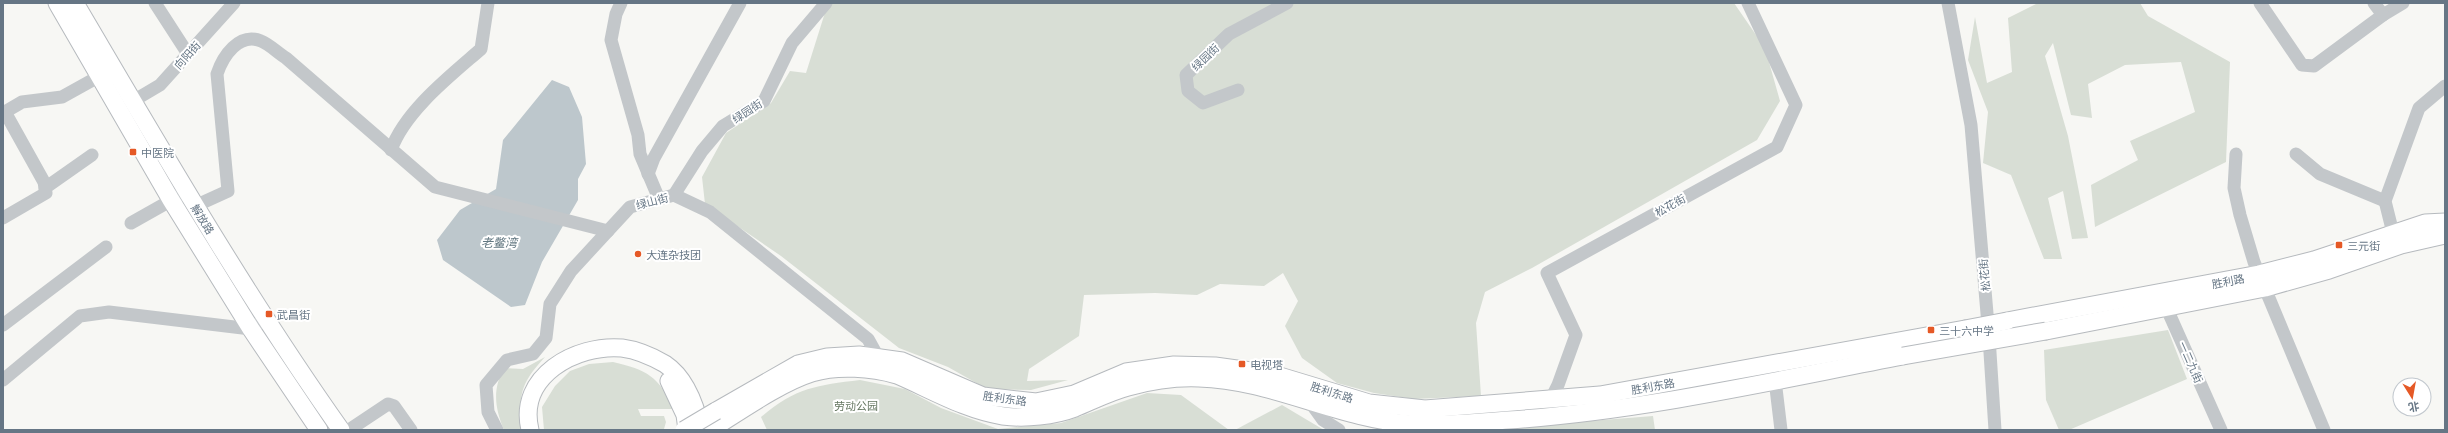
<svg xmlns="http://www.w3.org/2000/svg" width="2448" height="433" viewBox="0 0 2448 433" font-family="Barlow,'Noto Sans SC',sans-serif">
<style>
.green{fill:#d8ded5}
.water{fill:#bdc7cc}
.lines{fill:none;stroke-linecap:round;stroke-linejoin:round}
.major-casing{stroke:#b6babe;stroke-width:19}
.minor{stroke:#c3c7ca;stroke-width:13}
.major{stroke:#fff;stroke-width:17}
.major-bridge-casing{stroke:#b6babe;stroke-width:19;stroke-linecap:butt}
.major-bridge{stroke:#fff;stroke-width:17}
.poi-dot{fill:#e55926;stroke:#fff;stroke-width:1.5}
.labels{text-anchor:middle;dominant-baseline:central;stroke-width:4;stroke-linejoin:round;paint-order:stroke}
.street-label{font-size:11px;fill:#667685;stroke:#fff}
.poi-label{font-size:11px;fill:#667685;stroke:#fff;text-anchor:start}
.park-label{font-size:11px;fill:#657761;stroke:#fff}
.water-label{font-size:12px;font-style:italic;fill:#627781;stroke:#fff}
</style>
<rect width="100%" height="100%" fill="#f7f7f4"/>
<g class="green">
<path d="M828 3H1734L1765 48 1780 101 1757 140 1532 268 1485 292 1476 323 1481 396 1414 399 1374 393 1337 383 1302 358 1285 326 1298 301 1283 273 1264 286 1220 284 1197 295 1155 293 1084 295 1079 336 1029 369 1027 381 1068 380 1031 390 987 389 948 367 899 348 781 256 705 204 702 177 726 133 771 103 790 71 806 73Z"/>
<path d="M2038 3H2140L2148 16 2230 62 2226 162 2095 227 2091 185 2138 160 2130 141 2195 112 2181 62 2125 65 2088 84 2092 118 2071 115 2053 43 2045 56 2068 136 2088 238 2072 239 2063 191 2048 198 2062 259H2044L2011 175 1983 163 1988 112 1968 60 1975 17 1987 83 2012 72 2008 18Z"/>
<path d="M2168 330 2187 379 2069 430H2059L2046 400 2044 350Z"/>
<path d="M545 357C520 384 519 394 521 430H504C495 408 492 390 504 368L523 369Z"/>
<path d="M613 362C647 370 659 376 673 409H638L641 416H664L666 422 664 429 544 430 542 407 555 386 570 371 589 364Z"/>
<path d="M860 380 905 389 941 408 998 429 1061 423 1147 393 1181 395 1229 430H767L761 417C795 388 817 385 860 380Z"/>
<path d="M1282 405 1324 430H1235Z"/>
<path d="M1653 416 1655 430H1516L1515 427Z"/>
</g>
<path class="water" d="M552 80 569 87 582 117 586 164 578 179V200L542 262 525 305 511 307 443 260 437 240 460 210 496 189 503 140Z"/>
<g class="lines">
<defs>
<g id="major">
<path d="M57 3 171 200 251 329 319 430"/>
<path d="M75 3C160 147 244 293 341 430"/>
<path d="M2007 321 2259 274 2314 260 2425 223 2445 222"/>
<path d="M2046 331 2265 288 2329 270 2401 245 2445 235"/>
<path d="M669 381 685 415 687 430"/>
<path d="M716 411 798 364 827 357 859 355 902 361 983 396 1036 402 1074 394 1126 372 1174 365 1215 366 1273 374 1369 403 1425 409 1600 395 1965 329"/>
<path d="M530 430C517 376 576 344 622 348 637 350 653 357 665 364 686 378 696 407 701 430"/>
<path d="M710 430C739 412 780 383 812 373 838 365 872 368 897 375 932 390 965 410 1003 416 1025 419 1054 416 1075 408 1092 401 1109 392 1128 387 1150 381 1176 377 1199 378 1272 380 1338 419 1411 424 1444 426 1477 422 1509 420 1642 411 1772 381 1903 356"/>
</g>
</defs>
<use href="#major" class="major-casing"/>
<g class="minor">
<path d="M155 3 188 54"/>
<path d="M621 3 616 14 611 40 638 135 640 154 659 199"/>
<path d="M1948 3 1971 125 1989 337 1995 430"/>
<path d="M2260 3 2302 65 2314 66 2383 15 2403 3"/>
<path d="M2374 3 2383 15"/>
<path d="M1238 90 1203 103 1188 91 1186 75 1229 34 1287 3"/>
<path d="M133 101 160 85 234 3"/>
<path d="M3 113 22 102 62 97 107 72"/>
<path d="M391 150C405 111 450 76 481 49L488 3"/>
<path d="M2236 154 2234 188 2240 215 2254 262 2324 430"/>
<path d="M2296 154 2320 174 2385 201"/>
<path d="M648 174 654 158 740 3"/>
<path d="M45 188 92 155"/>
<path d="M674 195 702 151 723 126 764 101 792 43 826 3"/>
<path d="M195 206 228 191 217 74C223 56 239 32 261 41 269 44 278 53 286 58L435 187 608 231"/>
<path d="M3 218 46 193 44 182 5 112"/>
<path d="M131 223 186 192"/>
<path d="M2393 233 2385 201 2419 108 2445 86"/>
<path d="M2163 300 2221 430"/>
<path d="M3 325 106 247"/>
<path d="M3 380 80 316 109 312 251 329 266 318"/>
<path d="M1775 380 1781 430"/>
<path d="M1550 401 1558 385 1576 335 1547 273 1777 147 1796 105 1748 3"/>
<path d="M1310 402 1323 420 1339 430"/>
<path d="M349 430 388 404 394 406 411 430"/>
<path d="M497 430 488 412 486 385 507 360 533 354 546 338 550 304 571 271 630 207 674 195 710 212 868 339 878 357"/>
</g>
<use href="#major" class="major"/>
<defs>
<g id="major-bridge">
<path d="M1965 329 2007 321"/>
<path d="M1903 356 2046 331"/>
<path d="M684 430 716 411"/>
</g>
</defs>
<use href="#major-bridge" class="major-bridge-casing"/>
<use href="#major-bridge" class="major-bridge"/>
</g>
<g class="poi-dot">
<rect x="129" y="148" width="8" height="8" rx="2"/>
<rect x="2335" y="241" width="8" height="8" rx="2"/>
<circle cx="638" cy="254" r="4"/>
<rect x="265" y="310" width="8" height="8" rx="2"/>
<rect x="1927" y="326" width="8" height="8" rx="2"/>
<rect x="1238" y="360" width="8" height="8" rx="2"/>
</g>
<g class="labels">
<g class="street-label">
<text transform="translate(187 55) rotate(-48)">向阳街</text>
<text transform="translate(1205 57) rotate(-44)">绿园街</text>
<text transform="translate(747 111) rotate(-33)">绿园街</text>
<text transform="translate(652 201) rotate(-15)">绿山街</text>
<text transform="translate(1670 205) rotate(-29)">松花街</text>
<text transform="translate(203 219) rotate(58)">解放路</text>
<text transform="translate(1984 275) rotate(-95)">松花街</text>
<text transform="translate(2228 281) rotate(-11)">胜利路</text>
<text transform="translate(2191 362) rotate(66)">一二九街</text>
<text transform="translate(1653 386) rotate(-10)">胜利东路</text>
<text transform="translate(1332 392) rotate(17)">胜利东路</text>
<text transform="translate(1005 398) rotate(8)">胜利东路</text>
</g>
<g class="poi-label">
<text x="141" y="152">中医院</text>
<text x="2347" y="245">三元街</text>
<text x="646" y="254">大连杂技团</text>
<text x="277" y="314">武昌街</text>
<text x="1939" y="330">三十六中学</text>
<text x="1250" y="364">电视塔</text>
</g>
<g class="park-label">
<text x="856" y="405">劳动公园</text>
</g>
<g class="water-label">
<text x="499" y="242">老鳖湾</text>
</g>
</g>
<rect width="2448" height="433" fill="none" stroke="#667685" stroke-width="8"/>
<g transform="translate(2412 397) rotate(169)"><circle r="19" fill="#ffffff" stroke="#c2c8ce"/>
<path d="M0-3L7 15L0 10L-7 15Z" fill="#e55926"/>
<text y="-6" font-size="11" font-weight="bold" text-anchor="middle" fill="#667685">北</text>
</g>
</svg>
